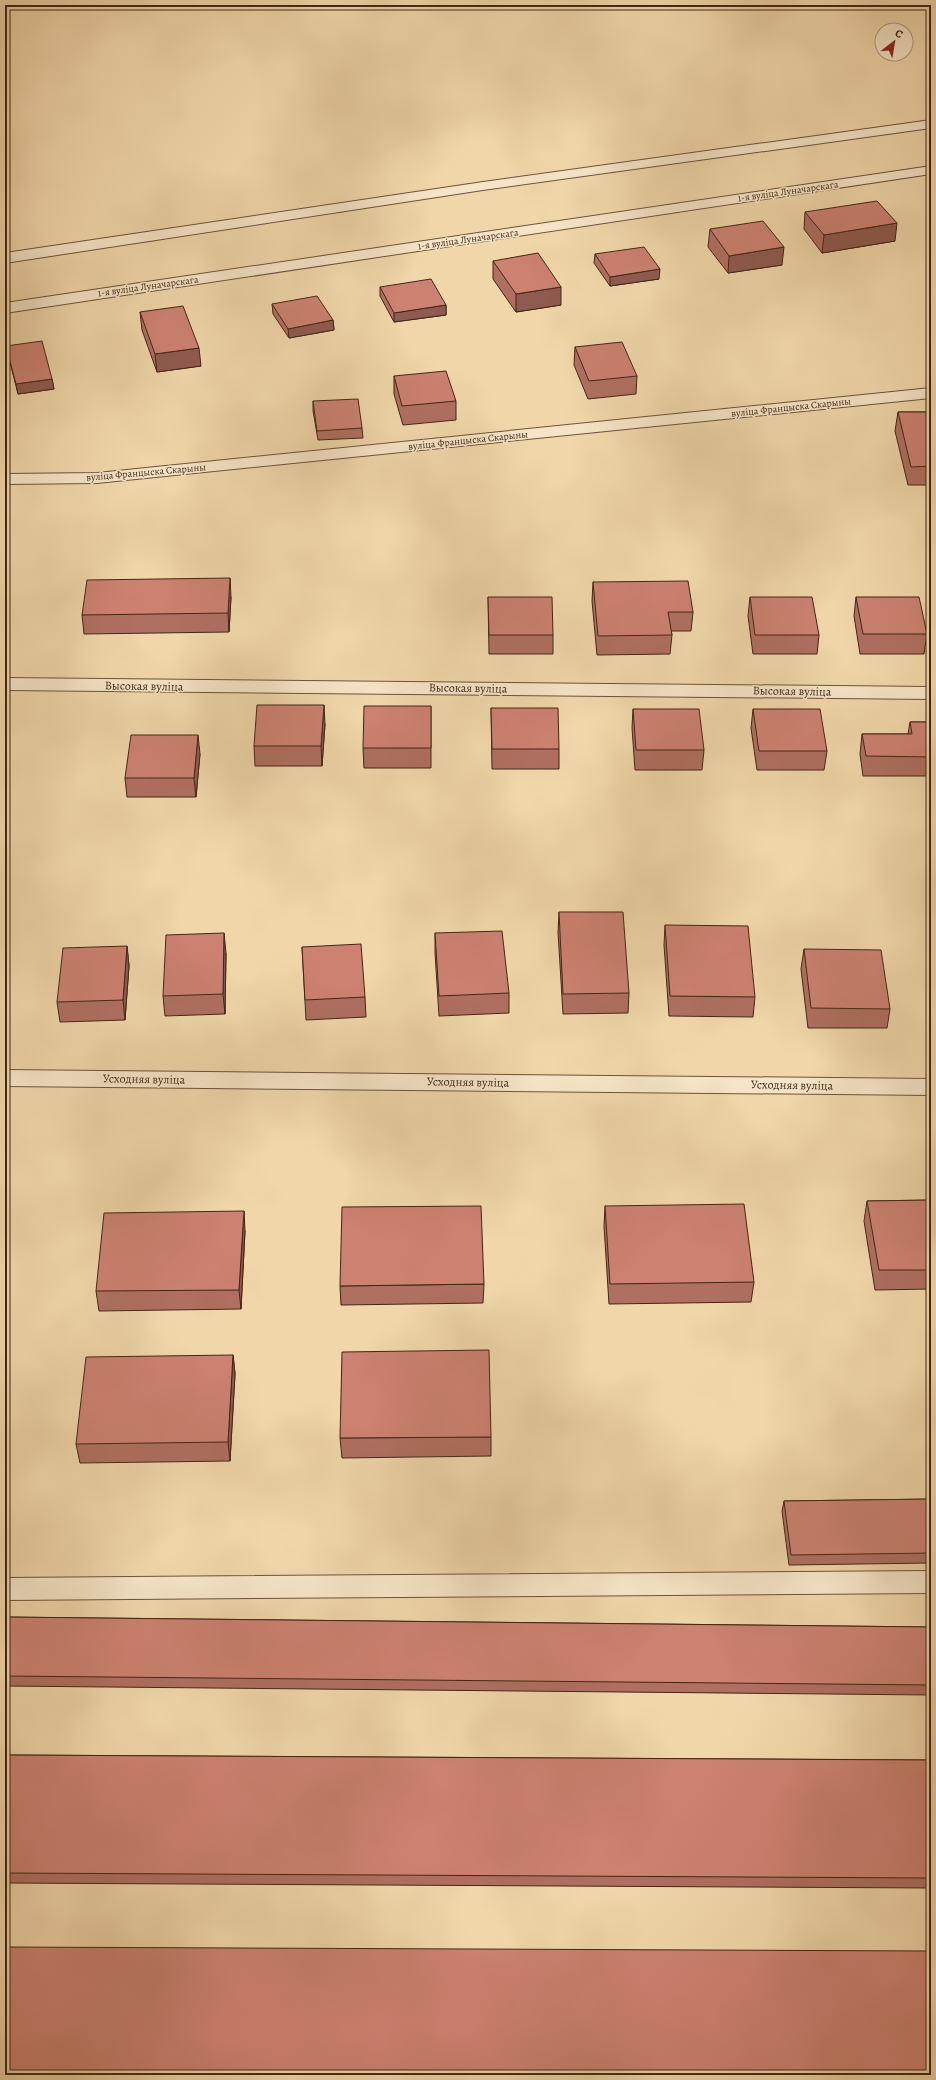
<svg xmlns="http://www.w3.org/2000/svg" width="936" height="2080" viewBox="0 0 936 2080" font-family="Alegreya,serif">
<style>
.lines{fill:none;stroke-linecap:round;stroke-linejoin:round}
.minor-casing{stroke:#6e523c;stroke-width:2}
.minor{fill:#f5e4c7;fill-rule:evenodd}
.wall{fill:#af6f61;stroke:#422617}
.shaded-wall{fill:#8f5a4f;stroke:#422617}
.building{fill:#cc8171;stroke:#422617}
.labels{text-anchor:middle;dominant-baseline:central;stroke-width:3;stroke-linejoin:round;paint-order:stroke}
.far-street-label{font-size:10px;fill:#422617;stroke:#f5e4c7}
.street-label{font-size:12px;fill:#422617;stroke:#f5e4c7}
</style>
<rect width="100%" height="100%" fill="#f0d6a9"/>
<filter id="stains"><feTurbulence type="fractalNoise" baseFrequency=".005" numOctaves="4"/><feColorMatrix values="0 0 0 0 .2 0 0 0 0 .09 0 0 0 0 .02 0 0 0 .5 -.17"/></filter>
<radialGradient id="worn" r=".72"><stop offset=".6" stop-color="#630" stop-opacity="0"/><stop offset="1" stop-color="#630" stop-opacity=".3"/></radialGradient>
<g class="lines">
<defs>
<g id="minor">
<path d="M931 120V128L483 190 5 263V253L483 182Z"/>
<path d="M931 166V174L5 313V303Z"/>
<path d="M931 388V398L97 483 5 484V474L97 473Z"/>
<path d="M5 678 931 687V699L5 690Z"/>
<path d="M5 1070 931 1079V1095L5 1086Z"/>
<path d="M931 1571V1593L5 1600V1578Z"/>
</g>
</defs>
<use href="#minor" class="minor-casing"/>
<use href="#minor" class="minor"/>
</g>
<g class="wall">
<path d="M805 212 895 241 822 253 804 229Z"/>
<path d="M710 229 782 265 728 273 708 247Z"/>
<path d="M595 254 659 279 610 286 594 263Z"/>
<path d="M493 261 561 305 516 312 493 279Z"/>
<path d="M380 287 446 305V315L394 322 380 296Z"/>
<path d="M272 304 333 320 334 330 289 338 273 314Z"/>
<path d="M140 312 201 366 157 372 142 330Z"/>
<path d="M6 346 52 379 54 389 18 394 8 355Z"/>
<path d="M575 347 637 376 636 394 588 399 574 365Z"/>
<path d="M394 376 456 401V420L403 425 394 394Z"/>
<path d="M313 401 362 428 363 438 318 440 313 411Z"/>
<path d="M898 412H931V485H908L895 431Z"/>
<path d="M593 582 693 612 691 631H671L672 635 670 654 597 655 592 601Z"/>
<path d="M231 597 229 632 84 634 82 615Z"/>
<path d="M488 597 553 635V654H489Z"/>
<path d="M750 597 819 635 817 654H753L748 616Z"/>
<path d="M856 597 927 634 924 654H860L854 616Z"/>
<path d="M431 706V768H364L363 748Z"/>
<path d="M491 708 559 749V769H492Z"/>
<path d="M633 709 704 750 702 770H635L632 728Z"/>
<path d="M753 709 827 751 824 770H757L751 728Z"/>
<path d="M910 722H931V776H863L860 754 862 734H908Z"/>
<path d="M325 724 322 766H255L254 746Z"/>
<path d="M200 754 196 797H127L125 778Z"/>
<path d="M559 912 629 993 628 1013 563 1014 558 932Z"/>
<path d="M665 925 755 997 753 1017 669 1016 664 945Z"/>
<path d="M435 933 509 993V1013L439 1016 435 953Z"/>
<path d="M931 936V972L928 955Z"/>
<path d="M127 946 129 966 125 1020 60 1022 57 1002Z"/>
<path d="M302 947 365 997 366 1017 306 1020Z"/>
<path d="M804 949 890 1009 887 1028H808L801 969Z"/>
<path d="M226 953 225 1014 165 1016 163 996Z"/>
<path d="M931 1200V1289L875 1290 864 1221 867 1201Z"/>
<path d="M605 1206 754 1282 751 1302 609 1304 604 1226Z"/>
<path d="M245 1231 241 1309 99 1311 96 1291Z"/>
<path d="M484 1284 483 1303 341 1305 340 1286Z"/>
<path d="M233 1355 235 1374 230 1461 80 1463 76 1444Z"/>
<path d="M491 1437V1456L342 1458 340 1438Z"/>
<path d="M931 1499V1563L789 1565 782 1511 784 1501Z"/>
<path d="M5 1617 931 1627V1695L5 1686Z"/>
<path d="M5 1755 931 1760V1888L5 1883Z"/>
</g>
<g class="shaded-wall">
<path d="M897 223 895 241 822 253 824 235Z"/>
<path d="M784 247 782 265 728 273 729 256Z"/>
<path d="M660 269 659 279 610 286V277Z"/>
<path d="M561 287V305L516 312V294Z"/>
<path d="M446 305V315L394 322V313Z"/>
<path d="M333 320 334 330 289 338 288 329Z"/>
<path d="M199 348 201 366 157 372 155 354Z"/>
<path d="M52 379 54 389 18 394 16 384Z"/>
<path d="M230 578 231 597 229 632 228 613Z"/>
<path d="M324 705 325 724 322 766 321 746Z"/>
<path d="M198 735 200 754 196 797 194 778Z"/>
<path d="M224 933 226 953 225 1014 223 994Z"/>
<path d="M127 946 129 966 125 1020 123 1000Z"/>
<path d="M244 1211 245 1231 241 1309 239 1290Z"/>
<path d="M233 1355 235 1374 230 1461 228 1442Z"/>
</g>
<g class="building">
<path d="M877 201 897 223 824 235 805 212Z"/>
<path d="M763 221 784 247 729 256 710 229Z"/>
<path d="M644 247 660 269 610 277 595 254Z"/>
<path d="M538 253 561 287 516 294 493 261Z"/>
<path d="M431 279 446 305 394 313 380 287Z"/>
<path d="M317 296 333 320 288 329 272 304Z"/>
<path d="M183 306 199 348 155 354 140 312Z"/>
<path d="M42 341 52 379 16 384 6 346Z"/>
<path d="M622 342 637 376 589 381 575 347Z"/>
<path d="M446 371 456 401 402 406 394 376Z"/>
<path d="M358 399 362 428 317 431 313 401Z"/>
<path d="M898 412H931V466L911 467Z"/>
<path d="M230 578 228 613 82 615 87 580Z"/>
<path d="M688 581 693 612H668L672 635 598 636 593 582Z"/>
<path d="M488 597H552L553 635H489Z"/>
<path d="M750 597H812L819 635H755Z"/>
<path d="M856 597H919L927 634H863Z"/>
<path d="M257 705H324L321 746H254Z"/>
<path d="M364 706H431V748H363Z"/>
<path d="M491 708H558L559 749H492Z"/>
<path d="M633 709H699L704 750H636Z"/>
<path d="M753 709H820L827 751H759Z"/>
<path d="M910 722H931V757L866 756 862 734H912Z"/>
<path d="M131 735H198L194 778H125Z"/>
<path d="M559 912H623L629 993 563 994Z"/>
<path d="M665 925 748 926 755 997 670 996Z"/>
<path d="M502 931 509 993 439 996 435 933Z"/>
<path d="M224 933 223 994 163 996 166 935Z"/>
<path d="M361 944 365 997 305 1000 302 947Z"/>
<path d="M127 946 123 1000 57 1002 63 948Z"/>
<path d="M804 949 881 950 890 1009 811 1008Z"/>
<path d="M931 1200V1270H879L867 1201Z"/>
<path d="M744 1204 754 1282 610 1284 605 1206Z"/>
<path d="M481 1206 484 1284 340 1286 342 1207Z"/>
<path d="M244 1211 239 1290 96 1291 104 1213Z"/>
<path d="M489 1350 491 1437 340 1438 342 1352Z"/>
<path d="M233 1355 228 1442 76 1444 86 1357Z"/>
<path d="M931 1499V1553L791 1555 784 1501Z"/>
<path d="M5 1617 931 1627V1685L5 1676Z"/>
<path d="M5 1755 931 1760V1878L5 1873Z"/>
<path d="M5 1947 931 1951V2075H5Z"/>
</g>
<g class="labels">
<g class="far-street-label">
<text transform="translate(788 191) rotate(-8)">1-я вуліца Луначарскага</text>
<text transform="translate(468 239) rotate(-8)">1-я вуліца Луначарскага</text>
<text transform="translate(148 286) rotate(-8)">1-я вуліца Луначарскага</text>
<text transform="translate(791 407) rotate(-6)">вуліца Францыска Скарыны</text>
<text transform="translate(468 440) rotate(-6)">вуліца Францыска Скарыны</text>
<text transform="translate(146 472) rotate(-5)">вуліца Францыска Скарыны</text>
</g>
<g class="street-label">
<text transform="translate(144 686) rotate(1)">Высокая вуліца</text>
<text transform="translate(468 688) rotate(1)">Высокая вуліца</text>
<text transform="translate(792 691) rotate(1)">Высокая вуліца</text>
<text transform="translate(144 1079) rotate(1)">Усходняя вуліца</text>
<text transform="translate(468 1082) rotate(1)">Усходняя вуліца</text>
<text transform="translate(792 1085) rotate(1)">Усходняя вуліца</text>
</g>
</g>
<rect width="936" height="2080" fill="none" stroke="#f0d6a9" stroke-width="20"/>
<rect x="6" y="6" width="924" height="2068" fill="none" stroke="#422617" stroke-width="2"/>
<rect x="10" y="10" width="916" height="2060" fill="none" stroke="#422617"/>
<g transform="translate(894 42) rotate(31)"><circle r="19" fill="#f5e4c7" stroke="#ad9881"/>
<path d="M0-3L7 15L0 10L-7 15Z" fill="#8f2418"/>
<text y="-6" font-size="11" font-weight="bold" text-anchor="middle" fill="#422617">С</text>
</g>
<rect width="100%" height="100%" filter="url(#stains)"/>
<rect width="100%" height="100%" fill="url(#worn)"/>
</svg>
